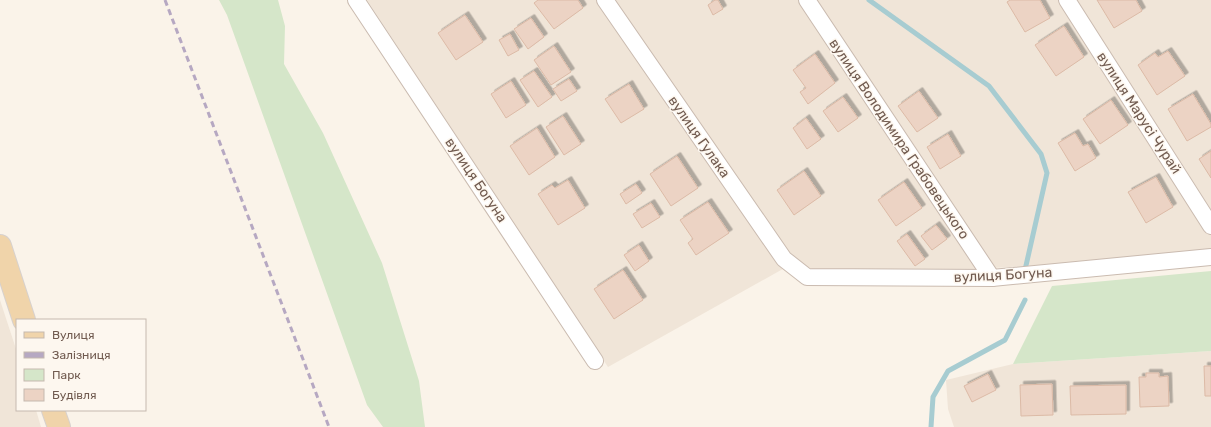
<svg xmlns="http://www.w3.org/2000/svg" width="1211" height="427" viewBox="0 0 1211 427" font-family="Rubik,sans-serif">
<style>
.residential{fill:#f0e5d8}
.green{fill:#d5e6c9}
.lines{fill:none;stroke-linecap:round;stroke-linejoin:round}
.stream{stroke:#a7ccd1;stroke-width:5}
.building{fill:#ecd3c4;stroke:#dcbaa6;filter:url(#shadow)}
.street-casing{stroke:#cabbb0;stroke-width:18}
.primary-casing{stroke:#d7d1ce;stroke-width:24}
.street{stroke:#fff;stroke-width:16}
.primary{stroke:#f0d4aa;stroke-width:22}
.rail{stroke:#b6a8c2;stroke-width:3;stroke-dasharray:6 4;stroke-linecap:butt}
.labels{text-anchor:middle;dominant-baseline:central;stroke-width:3;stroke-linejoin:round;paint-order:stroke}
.street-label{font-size:14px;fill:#715b50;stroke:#fdf7ef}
</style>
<defs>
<filter id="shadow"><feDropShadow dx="3.5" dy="-3.5" stdDeviation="0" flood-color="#0004"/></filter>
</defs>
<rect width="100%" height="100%" fill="#faf3e9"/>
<g class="residential">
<path d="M367 0H1211V255L842 277 814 270 797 261 608 367Z"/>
<path d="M0 300 17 352V410H36L41 427H0Z"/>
<path d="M1211 351V427H954L948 409 946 380 1013 364Z"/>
</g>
<g class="green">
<path d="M219 0H278L285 26 284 64 323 133 382 263 419 381 425 427H383L367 405 227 15Z"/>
<path d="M1211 271V351L1013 364 1052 286Z"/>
</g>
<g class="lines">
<g class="stream">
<path d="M869 0 989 86 1041 154 1047 173 1025 270"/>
<path d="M931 427 933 397 948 371 1005 340 1025 300"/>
</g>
</g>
<g class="building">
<path d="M538 0H578L583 8 554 29 534 3Z"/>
<path d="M715 0H718L723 9 713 15 708 5Z"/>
<path d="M1010 0H1040L1050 18 1025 32 1007 2Z"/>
<path d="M1097 0H1136L1142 11 1114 28Z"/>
<path d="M465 15 483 42 456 60 438 33Z"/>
<path d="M531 18 544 37 528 49 514 29Z"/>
<path d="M1064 26 1084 57 1056 76 1035 45Z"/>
<path d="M510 34 519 50 508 56 499 40Z"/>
<path d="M554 46 571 72 551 85 534 60Z"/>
<path d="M1168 51 1185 76 1157 95 1138 65 1155 53 1158 57Z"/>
<path d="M815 54 835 83 808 104 800 92 806 88 793 70Z"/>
<path d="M534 71 552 97 538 107 520 80Z"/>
<path d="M569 79 577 91 561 101 553 89Z"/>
<path d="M511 81 526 105 506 118 491 94Z"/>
<path d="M629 84 644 109 621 123 605 99Z"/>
<path d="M919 91 938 118 917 132 898 106Z"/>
<path d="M1193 94 1211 124V127L1187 141 1168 109Z"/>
<path d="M843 97 858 118 838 132 823 111Z"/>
<path d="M1111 100 1128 125 1100 144 1083 119Z"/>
<path d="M563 116 581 144 564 155 546 127Z"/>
<path d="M806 118 821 139 807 149 793 128Z"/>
<path d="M537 128 555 157 529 175 510 146Z"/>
<path d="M1075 133 1083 146 1088 144 1096 158 1075 171 1058 143Z"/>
<path d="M948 134 961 156 940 169 927 147Z"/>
<path d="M1211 151V178L1199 159Z"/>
<path d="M677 156 698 188 671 206 650 174Z"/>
<path d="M804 171 821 196 794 215 777 190Z"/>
<path d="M1156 177 1173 207 1146 223 1128 192Z"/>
<path d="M568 180 585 208 558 225 538 194 552 185 555 188Z"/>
<path d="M904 182 922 208 896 226 878 200Z"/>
<path d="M636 184 642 193 626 204 620 194Z"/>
<path d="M708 202 729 233 696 255 688 243 693 239 680 220Z"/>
<path d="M651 203 660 217 642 228 633 214Z"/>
<path d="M936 225 947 239 932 250 921 236Z"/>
<path d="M907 234 925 259 915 266 897 241Z"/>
<path d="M639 245 649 261 635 271 624 255Z"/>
<path d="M623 270 643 300 614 319 594 289Z"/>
<path d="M1204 366H1211V396H1205Z"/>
<path d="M1146 373H1159V377L1168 376 1169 406 1140 407 1139 377H1146Z"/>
<path d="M988 374 996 390 972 402 964 386Z"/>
<path d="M1052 384 1053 415 1021 416 1020 385Z"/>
<path d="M1126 385V414L1071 415 1070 386Z"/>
</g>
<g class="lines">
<defs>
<g id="street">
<path d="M356 0 595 361"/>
<path d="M605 0 784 259 807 277 992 278 1211 257"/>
<path d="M807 0 992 278"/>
<path d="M1067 0 1211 226"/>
</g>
<g id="primary">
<path d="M0 246 24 320"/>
<path d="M53 410 59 427"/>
</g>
</defs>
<use href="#street" class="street-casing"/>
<use href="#primary" class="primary-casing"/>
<use href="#street" class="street"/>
<use href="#primary" class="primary"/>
<path class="rail" d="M165 0 329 427"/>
</g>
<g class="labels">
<g class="street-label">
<text transform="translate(1139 113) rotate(57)">вулиця Марусі Чурай</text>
<text transform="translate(699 137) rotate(55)">вулиця Гулака</text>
<text transform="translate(899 139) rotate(56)">вулиця Володимира Грабовецького</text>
<text transform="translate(476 180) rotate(56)">вулиця Богуна</text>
<text transform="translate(1003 275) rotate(-3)">вулиця Богуна</text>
</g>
</g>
<rect x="16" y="319" width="130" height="92" fill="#fdf7ef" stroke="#c5b9af"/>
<rect x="24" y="332" width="20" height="6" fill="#f0d4aa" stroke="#c5b9af"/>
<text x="52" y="339" font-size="12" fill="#715b50">Вулиця</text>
<rect x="24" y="352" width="20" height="6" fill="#b6a8c2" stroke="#c5b9af"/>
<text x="52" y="359" font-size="12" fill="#715b50">Залізниця</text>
<rect x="24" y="369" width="20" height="12" fill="#d5e6c9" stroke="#c5b9af"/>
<text x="52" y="379" font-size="12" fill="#715b50">Парк</text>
<rect x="24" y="389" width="20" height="12" fill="#ecd3c4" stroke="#c5b9af"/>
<text x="52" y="399" font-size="12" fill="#715b50">Будівля</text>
</svg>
